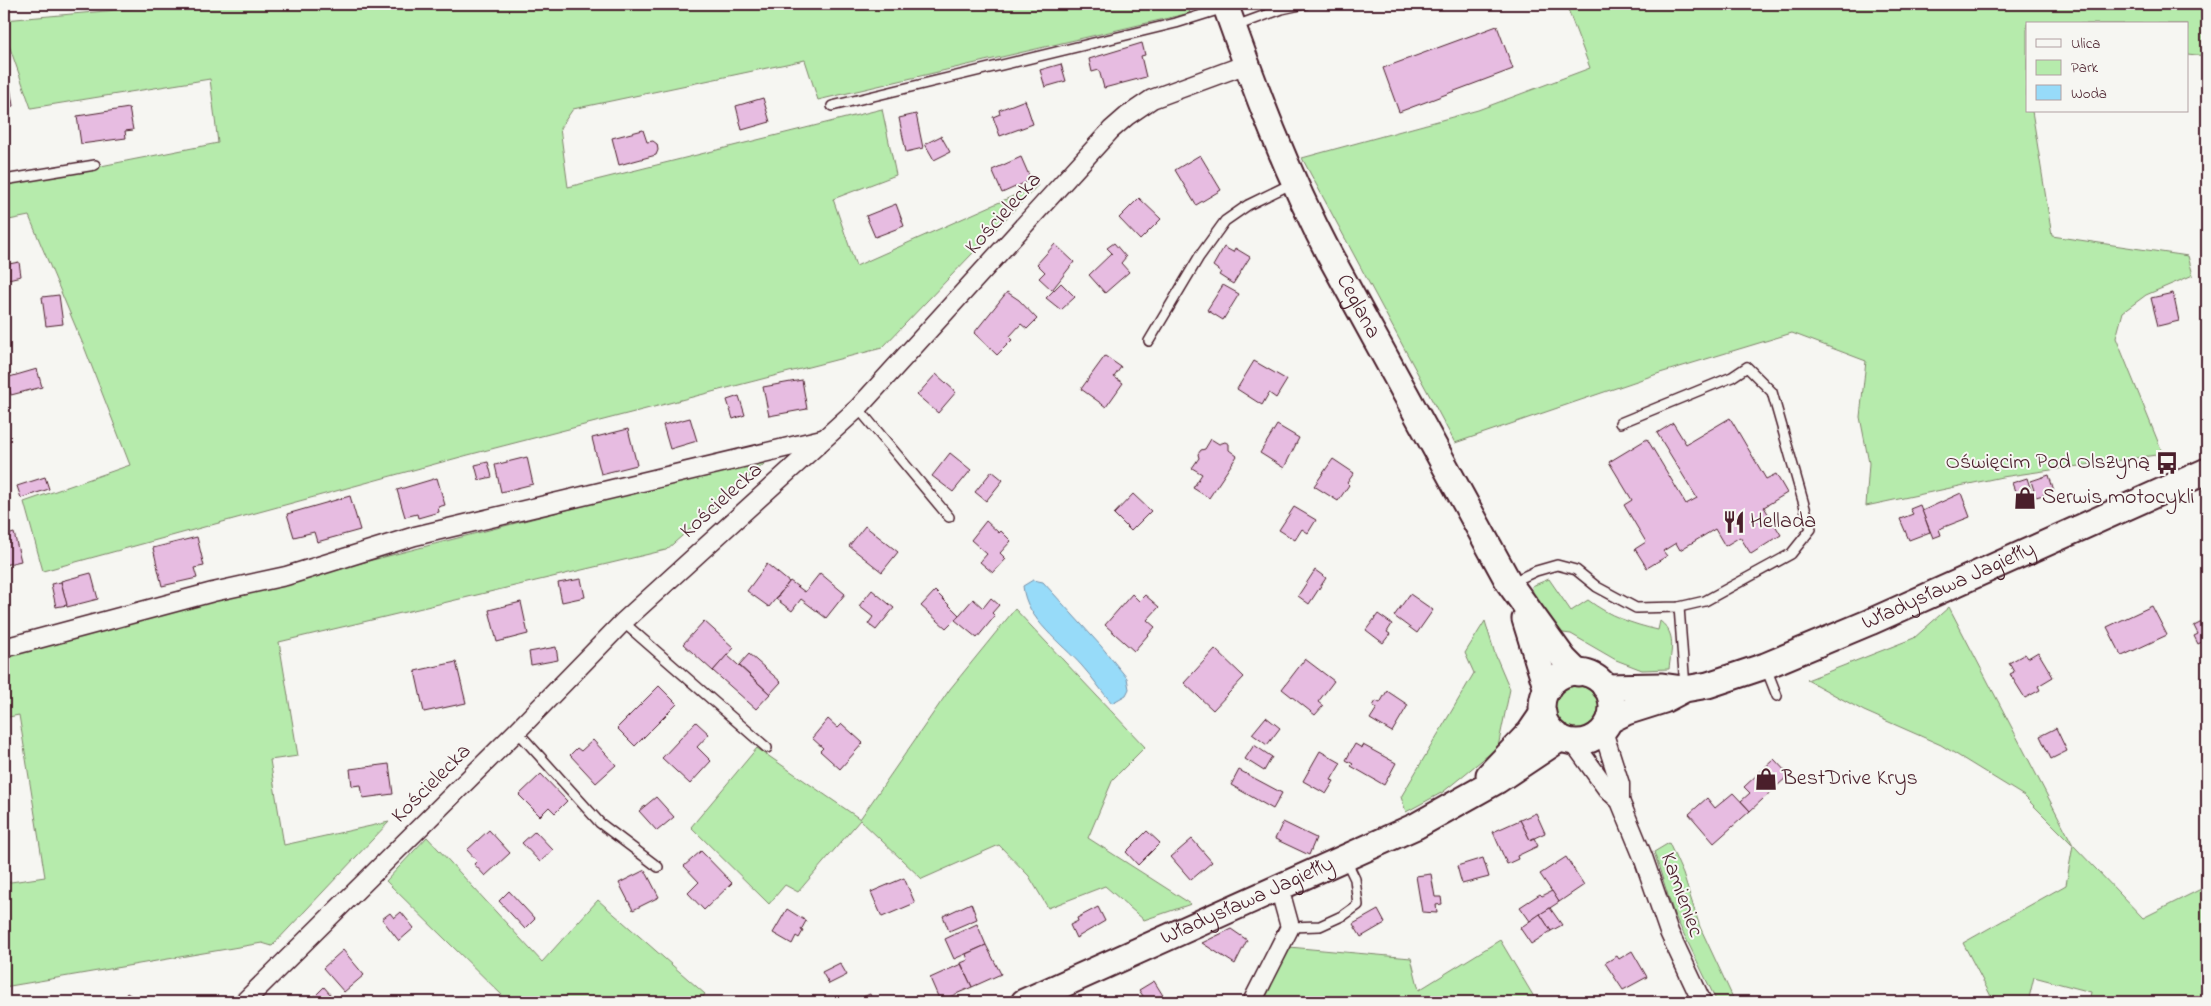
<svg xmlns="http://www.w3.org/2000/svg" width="2211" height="1006" viewBox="0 0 2211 1006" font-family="'Indie Flower',sans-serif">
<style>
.green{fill:#b6ebac;stroke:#80856c}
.water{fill:#97dbf9;stroke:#7890a7}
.building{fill:#e7bce1;stroke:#4a1f2b}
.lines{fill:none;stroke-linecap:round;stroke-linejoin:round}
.lane-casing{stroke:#4a1f2b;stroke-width:12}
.street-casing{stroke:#4a1f2b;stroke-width:21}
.secondary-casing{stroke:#4a1f2b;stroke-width:29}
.lane{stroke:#f6f6f2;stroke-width:9}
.street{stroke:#f6f6f2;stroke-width:18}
.secondary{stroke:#f6f6f2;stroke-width:25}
.labels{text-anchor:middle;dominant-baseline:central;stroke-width:4;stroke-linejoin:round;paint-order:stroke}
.street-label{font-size:22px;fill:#4a1f2b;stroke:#f6f6f2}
.poi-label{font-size:22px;fill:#4a1f2b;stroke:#f6f6f2;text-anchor:start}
</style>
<rect width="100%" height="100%" fill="#f6f6f2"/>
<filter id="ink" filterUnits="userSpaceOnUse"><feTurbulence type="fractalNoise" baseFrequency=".02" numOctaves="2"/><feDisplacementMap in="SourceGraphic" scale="10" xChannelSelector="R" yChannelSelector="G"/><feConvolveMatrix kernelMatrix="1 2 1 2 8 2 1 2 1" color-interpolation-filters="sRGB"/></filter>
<g filter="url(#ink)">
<g class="green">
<path d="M185 4H1187L1190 13 818 100 805 60 573 109 560 128 568 187 882 109 896 175 833 199 856 266 1038 185 882 348 468 455 43 571 24 502 130 465 85 349 29 216 4 221V185L218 143 210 79 31 108 4 31V20Z"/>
<path d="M1566 4H2161L2207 6V56L2187 54V24H2027V111H2032L2052 236 2188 256 2193 275 2146 295 2123 312 2116 338 2163 454 2002 477 1866 506 1869 463 1860 417 1866 361 1792 333 1660 373 1455 443 1302 158 1478 110 1590 68Z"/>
<path d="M772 457 666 550 279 642 298 756 270 760 284 845 389 822 272 946 262 943 4 987V883L45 877 19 715 4 718V655Z"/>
<path d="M1549 579 1571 611 1588 600C1609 616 1632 624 1658 630L1660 621C1677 634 1671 650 1669 669L1642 670 1616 660 1571 634 1555 632 1533 593 1532 586Z"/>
<path d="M1949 607 2073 845 2143 918 2207 886V1002H2089L2091 992 2034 977 2028 1002H1994L1963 943 2066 885 2073 845 2024 796 1941 745 1864 711 1807 680 1914 638Z"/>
<path d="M1015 609 1145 747 1113 779 1088 838 1191 904 1144 920 1105 886 1048 908 1029 876 999 845 922 879 860 820 798 892 785 885 769 904 691 827 757 748 860 819 950 689Z"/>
<path d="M1485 621 1495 654 1510 689 1498 747 1443 792 1406 812 1401 797 1474 673 1465 653Z"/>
<circle cx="1577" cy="708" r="22"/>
<path d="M427 837 542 962 598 900 705 994 700 1002H509L386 881Z"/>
<path d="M1669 843 1683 874 1700 927 1735 1002H1717L1674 914 1654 852Z"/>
<path d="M1500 940 1537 1002H1262L1289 947 1411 958 1419 990Z"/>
</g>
<path class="water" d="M1033 580 1043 582 1101 646 1127 678 1129 689 1126 695 1112 703C1101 691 1093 678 1082 666 1062 643 1026 620 1023 586Z"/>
<g class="building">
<path d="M1497 26 1513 69 1399 112 1383 68Z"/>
<path d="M1142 43 1145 55 1141 56 1146 77 1104 88 1099 70 1092 72 1089 59Z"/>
<path d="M1061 64 1066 81 1045 87 1040 70Z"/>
<path d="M10 86 13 106 4 108V87Z"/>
<path d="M763 98 770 122 742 130 736 106Z"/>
<path d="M1025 100 1033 124 1000 136 993 117 1000 114 999 110Z"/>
<path d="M129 108 133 130 125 131 126 138 81 144 77 116Z"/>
<path d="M916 114 923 148 906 152 899 118Z"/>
<path d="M643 130 647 142 653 141 657 144 658 150 656 155 619 165 612 138Z"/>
<path d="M941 136 950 152 934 160 925 144Z"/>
<path d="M1200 155 1221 190 1196 205 1175 170Z"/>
<path d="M1021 157 1031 180 1002 193 992 170Z"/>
<path d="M1139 198 1161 219 1140 240 1119 218Z"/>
<path d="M896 204 904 226 875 237 866 216Z"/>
<path d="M1114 243 1126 257 1121 263 1129 272 1105 293 1089 275 1112 253 1107 248Z"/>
<path d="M1055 244 1074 262 1052 290 1039 278 1045 272 1037 264Z"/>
<path d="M1224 247 1233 252 1235 248 1250 257 1233 284 1219 275 1221 272 1213 266Z"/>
<path d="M19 262 21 276 4 280V265Z"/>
<path d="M1061 283 1075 297 1061 310 1046 298Z"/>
<path d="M1223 285 1239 294 1223 320 1207 310Z"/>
<path d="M1007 292 1019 300 1037 319 1027 329 1021 324 1009 337 1012 340 997 355 974 333Z"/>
<path d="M2173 293 2179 321 2158 326 2151 298Z"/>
<path d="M59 295 63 324 46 326 42 297Z"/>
<path d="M1105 356 1121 367 1114 377 1123 383 1106 407 1081 389Z"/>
<path d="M1254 361 1287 380 1276 398 1269 393 1262 405 1237 389Z"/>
<path d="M37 369 42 387 11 395 6 378Z"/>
<path d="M936 374 956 392 938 413 917 395Z"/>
<path d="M802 380 807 409 769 416 763 387Z"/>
<path d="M739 396 745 415 733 419 727 400Z"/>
<path d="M690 418 697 441 670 449 663 425Z"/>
<path d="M1730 418 1766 479 1776 474 1787 493 1764 507 1781 535 1751 554 1740 537 1725 546 1715 529 1680 550 1676 543 1663 551 1667 556 1647 568 1635 549 1646 542 1624 505 1632 500 1609 462 1647 439 1686 504 1697 498 1657 433 1673 423 1686 444Z"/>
<path d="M1277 425 1299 438 1284 468 1260 453Z"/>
<path d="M628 429 637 465 601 474 592 438Z"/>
<path d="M1211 439 1219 444 1225 442 1229 444V450L1237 456 1209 498 1193 488 1202 474 1192 468 1199 458 1198 454 1201 450 1205 449Z"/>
<path d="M950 453 971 470 953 492 932 476Z"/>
<path d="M527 457 533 484 501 492 495 465Z"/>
<path d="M1333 459 1354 473 1347 483 1349 485 1338 501 1314 486Z"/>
<path d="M488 462 492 477 479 480 475 465Z"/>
<path d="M992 471 1003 480 986 501 975 492Z"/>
<path d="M2049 475 2054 492 2036 497 2031 481Z"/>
<path d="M45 477 49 489 21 498 17 486Z"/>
<path d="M437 478 445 505 438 507 439 512 418 518 417 514 405 517 397 490Z"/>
<path d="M2027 478 2034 500 2020 505 2012 483Z"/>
<path d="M1961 493 1970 517 1939 529 1941 535 1933 538 1922 511Z"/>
<path d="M1133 494 1151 511 1131 531 1114 514Z"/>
<path d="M350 496 360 530 317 542 314 532 294 537 287 514Z"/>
<path d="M1920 505 1930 532 1909 540 1900 519 1913 514 1910 509Z"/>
<path d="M1294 507 1316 520 1308 533 1302 529 1295 540 1279 530Z"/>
<path d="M986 521 999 533 1001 531 1011 541 1000 553 1006 559 993 573 980 562 987 554 971 540Z"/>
<path d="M865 526 898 552 882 572 849 546Z"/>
<path d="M14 533 21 561 4 565V536Z"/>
<path d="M197 537 204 566 194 568 197 578 162 586 153 548Z"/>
<path d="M767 564 789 582 769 607 747 591Z"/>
<path d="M1315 570 1326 578 1309 604 1298 596Z"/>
<path d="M91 573 98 599 67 607 61 581Z"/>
<path d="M820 573 845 594 826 618 801 599 792 611 776 599 790 581 805 592Z"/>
<path d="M581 579 585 597 562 602 558 583Z"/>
<path d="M61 582 67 605 56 607 51 584Z"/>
<path d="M872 590 894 608 876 630 868 624 873 617 859 606Z"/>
<path d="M935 591 959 615 946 628 921 606Z"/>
<path d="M1132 594 1139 601 1145 595 1159 607 1147 620 1155 627 1134 651 1105 625Z"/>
<path d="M1410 594 1433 610 1417 633 1394 616Z"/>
<path d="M991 598 999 605 992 613 995 616 977 638 955 620 973 599 983 608Z"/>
<path d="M521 602 528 634 497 642 489 610Z"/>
<path d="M2152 606 2167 635 2122 656 2107 627Z"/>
<path d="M1378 614 1392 624 1387 632 1390 634 1383 643 1366 630Z"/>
<path d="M704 621 734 648 713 671 683 644Z"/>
<path d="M2204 621 2207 627V654L2202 642 2198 644 2194 636 2198 634 2194 626Z"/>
<path d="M556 647 558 660 531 665 529 652Z"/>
<path d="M1215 649 1244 677 1213 710 1184 683Z"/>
<path d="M2038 652 2053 677 2038 686 2040 690 2025 698 2010 674 2014 672 2009 663 2025 654 2028 658Z"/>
<path d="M749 654 781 682 770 694 739 665Z"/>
<path d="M727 655 770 694 756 709 713 671Z"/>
<path d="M1305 659 1334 681 1318 702 1323 706 1315 715 1282 689Z"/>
<path d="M456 662 466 703 424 712 415 671Z"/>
<path d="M659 686 677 704 635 746 617 728Z"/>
<path d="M1387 691 1408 705 1392 732 1370 719 1377 708 1373 706 1376 701 1380 703Z"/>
<path d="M1266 717 1280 728 1267 745 1252 734Z"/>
<path d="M828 719 838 728 842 724 863 743 840 769 820 751 823 748 812 738Z"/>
<path d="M696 722 709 734 697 747 711 761 690 784 662 758Z"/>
<path d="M2056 728 2067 751 2051 759 2040 736Z"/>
<path d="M593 740 616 765 596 783 570 755 577 748 581 751Z"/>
<path d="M1355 744 1362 748 1363 745 1396 763 1384 785 1351 766 1353 764 1346 760Z"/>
<path d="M1254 745 1272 757 1264 771 1245 759Z"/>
<path d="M1320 751 1341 763 1331 780 1334 781 1326 794 1303 781Z"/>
<path d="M1774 759 1789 775 1750 811 1741 801 1750 793 1744 787Z"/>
<path d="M389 764 393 794 363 798 361 785 352 786 350 769Z"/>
<path d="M1239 770 1282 793 1273 809 1231 785Z"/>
<path d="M541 774 567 801 555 813 549 807 540 816 519 795Z"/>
<path d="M1733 793 1750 811 1714 843 1689 814 1707 798 1715 808Z"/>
<path d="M656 797 674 817 657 831 639 811Z"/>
<path d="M1536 813 1545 833 1530 840 1520 820Z"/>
<path d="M1520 820 1530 840 1534 838 1538 846 1517 856 1518 859 1507 864 1493 832Z"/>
<path d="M1283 822 1316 838 1309 855 1275 839Z"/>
<path d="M489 830 510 853 485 876 474 864 477 861 467 850Z"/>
<path d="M535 831 553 850 540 862 522 843Z"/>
<path d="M1147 831 1160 843 1138 865 1126 852Z"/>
<path d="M1192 839 1212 862 1191 880 1171 857Z"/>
<path d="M701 851 732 883 704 910 688 893 699 882 684 866Z"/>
<path d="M1566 857 1584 885 1559 902 1540 874Z"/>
<path d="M1483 858 1489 877 1462 884 1457 866Z"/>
<path d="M645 870 659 897 633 910 619 883Z"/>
<path d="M1431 874 1435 897H1441L1442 904 1436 905 1437 913 1422 912 1416 876Z"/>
<path d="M904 878 915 903 882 917 871 892Z"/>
<path d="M509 891 535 919 525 929 499 901Z"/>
<path d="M1552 891 1559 902 1530 921 1520 907 1540 894 1542 896Z"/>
<path d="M971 903 977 919 949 931 943 916Z"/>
<path d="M1098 907 1105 921 1076 938 1070 925 1078 921 1077 918Z"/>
<path d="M1550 908 1562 925 1551 931 1540 914Z"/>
<path d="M787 909 806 921 801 930 803 931 799 938 796 936 792 944 773 933Z"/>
<path d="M1378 910 1385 923 1361 937 1353 924Z"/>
<path d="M401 912 414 928 399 941 382 919 390 913 394 918Z"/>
<path d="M1540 914 1551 931 1531 944 1520 928Z"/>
<path d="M977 924 986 945 954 959 945 939Z"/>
<path d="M1231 929 1247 940 1235 964 1202 943Z"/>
<path d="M986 945 1001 974 972 987 961 963 968 960 966 954Z"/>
<path d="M343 950 364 975 344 992 323 968Z"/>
<path d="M1632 951 1647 977 1623 990 1605 963 1617 956 1619 959Z"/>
<path d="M840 963 847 975 829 984 822 972Z"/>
<path d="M961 964 972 987 940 1001 930 978Z"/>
<path d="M1154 981 1167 1002H1147L1139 990Z"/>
<path d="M324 987 336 1001 335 1002H311L310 1001Z"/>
<path d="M127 993 141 1002H121Z"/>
<path d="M870 994 873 1002H851Z"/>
</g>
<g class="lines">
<defs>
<g id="lane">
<path d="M1233 27 1282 9 1305 4"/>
<path d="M832 106 1176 23 1224 8"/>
<path d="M4 180 95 165"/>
<path d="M1149 341 1199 257 1225 221 1248 205 1293 183"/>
<path d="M858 408 949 517"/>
<path d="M1512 582 1536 571 1557 565 1576 570 1597 587 1636 608 1679 607 1705 601 1791 554 1811 529 1772 392 1747 367 1732 377 1620 423"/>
<path d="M1679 607 1685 687"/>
<path d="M623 622 767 748"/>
<path d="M1766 668 1777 696"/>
<path d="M517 731 600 823 658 867"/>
<path d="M1290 927 1320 926 1344 915 1358 905 1355 879 1345 858"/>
</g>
<g id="street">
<path d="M4 648 213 592 286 576 415 536 822 439"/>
<path d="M1603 731 1620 784V801"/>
<path d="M1573 742 1607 789 1620 801 1643 857 1669 932 1702 1002"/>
<path d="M244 1002 517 731 623 622 858 408 1111 130 1127 116 1152 99 1247 64"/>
<path d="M1252 1002 1290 927 1279 887"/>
</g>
<g id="secondary">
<path id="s1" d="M1225 4C1255 89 1287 174 1329 254L1509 583 1564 659 1578 673"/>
<path d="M1525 619 1547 690"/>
<circle cx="1577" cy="707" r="35"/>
<path d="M1605 687 1662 686 1683 689"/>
<path id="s2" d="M1610 720 1626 712 1664 700 1685 689 1708 685 1765 666 1870 622 2207 471"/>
<path d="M1489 775 1530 732 1543 713"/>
<path id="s3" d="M1024 1002 1416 826 1498 780 1561 738"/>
</g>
</defs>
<use href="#lane" class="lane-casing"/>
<use href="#street" class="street-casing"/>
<use href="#secondary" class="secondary-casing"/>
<use href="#lane" class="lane"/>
<use href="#street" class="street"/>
<use href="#secondary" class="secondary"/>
</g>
</g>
<defs>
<symbol id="bus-bare" viewBox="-9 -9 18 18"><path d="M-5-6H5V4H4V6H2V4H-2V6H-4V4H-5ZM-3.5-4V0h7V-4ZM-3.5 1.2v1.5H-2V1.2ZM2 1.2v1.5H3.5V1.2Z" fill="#4a1f2b" stroke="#f6f6f2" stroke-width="2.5" paint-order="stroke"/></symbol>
<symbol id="shop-bare" viewBox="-9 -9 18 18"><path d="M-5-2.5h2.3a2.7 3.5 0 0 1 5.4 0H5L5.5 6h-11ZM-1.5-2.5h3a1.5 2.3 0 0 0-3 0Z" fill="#4a1f2b" stroke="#f6f6f2" stroke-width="2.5" paint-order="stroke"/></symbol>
<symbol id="restaurant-bare" viewBox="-9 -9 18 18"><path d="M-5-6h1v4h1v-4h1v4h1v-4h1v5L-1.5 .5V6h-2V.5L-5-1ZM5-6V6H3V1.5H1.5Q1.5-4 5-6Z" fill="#4a1f2b" stroke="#f6f6f2" stroke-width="2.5" paint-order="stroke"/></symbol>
</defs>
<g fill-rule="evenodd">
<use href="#bus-bare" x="2151" y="447" width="32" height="32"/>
<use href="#shop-bare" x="2009" y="482" width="32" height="32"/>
<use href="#restaurant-bare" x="1718" y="506" width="32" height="32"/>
<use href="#shop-bare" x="1750" y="763" width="32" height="32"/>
</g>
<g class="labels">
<g class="street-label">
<text transform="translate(1004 214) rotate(-48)">Kościelecka</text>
<text stroke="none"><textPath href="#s1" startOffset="331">Ceglana</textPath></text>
<text transform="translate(722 501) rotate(-42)">Kościelecka</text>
<text stroke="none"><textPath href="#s2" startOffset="365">Władysława Jagiełły</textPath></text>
<text transform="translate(432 784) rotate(-45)">Kościelecka</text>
<text transform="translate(1681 895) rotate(70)">Kamieniec</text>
<text stroke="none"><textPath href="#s3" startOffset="245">Władysława Jagiełły</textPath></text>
</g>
<g class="poi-label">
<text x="2150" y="463" text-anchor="end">Oświęcim Pod Olszyną</text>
<text x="2042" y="498">Serwis motocykli</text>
<text x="1750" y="522">Hellada</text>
<text x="1782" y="779">BestDrive Krys</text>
</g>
</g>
<rect width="2211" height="1006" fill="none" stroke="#f6f6f2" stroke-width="20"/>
<rect x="10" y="10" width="2191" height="986" fill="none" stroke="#4a1f2b" stroke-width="2" filter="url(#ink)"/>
<rect x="2026" y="22" width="162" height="90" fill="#f6f6f2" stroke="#b1a0a2"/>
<rect x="2036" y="39" width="25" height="8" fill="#f6f6f2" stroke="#b1a0a2"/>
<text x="2071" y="48" font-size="15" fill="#4a1f2b">Ulica</text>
<rect x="2036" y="60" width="25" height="15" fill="#b6ebac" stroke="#b1a0a2"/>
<text x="2071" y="72" font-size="15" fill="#4a1f2b">Park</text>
<rect x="2036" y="85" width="25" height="15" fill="#97dbf9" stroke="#b1a0a2"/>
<text x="2071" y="98" font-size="15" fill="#4a1f2b">Woda</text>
</svg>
